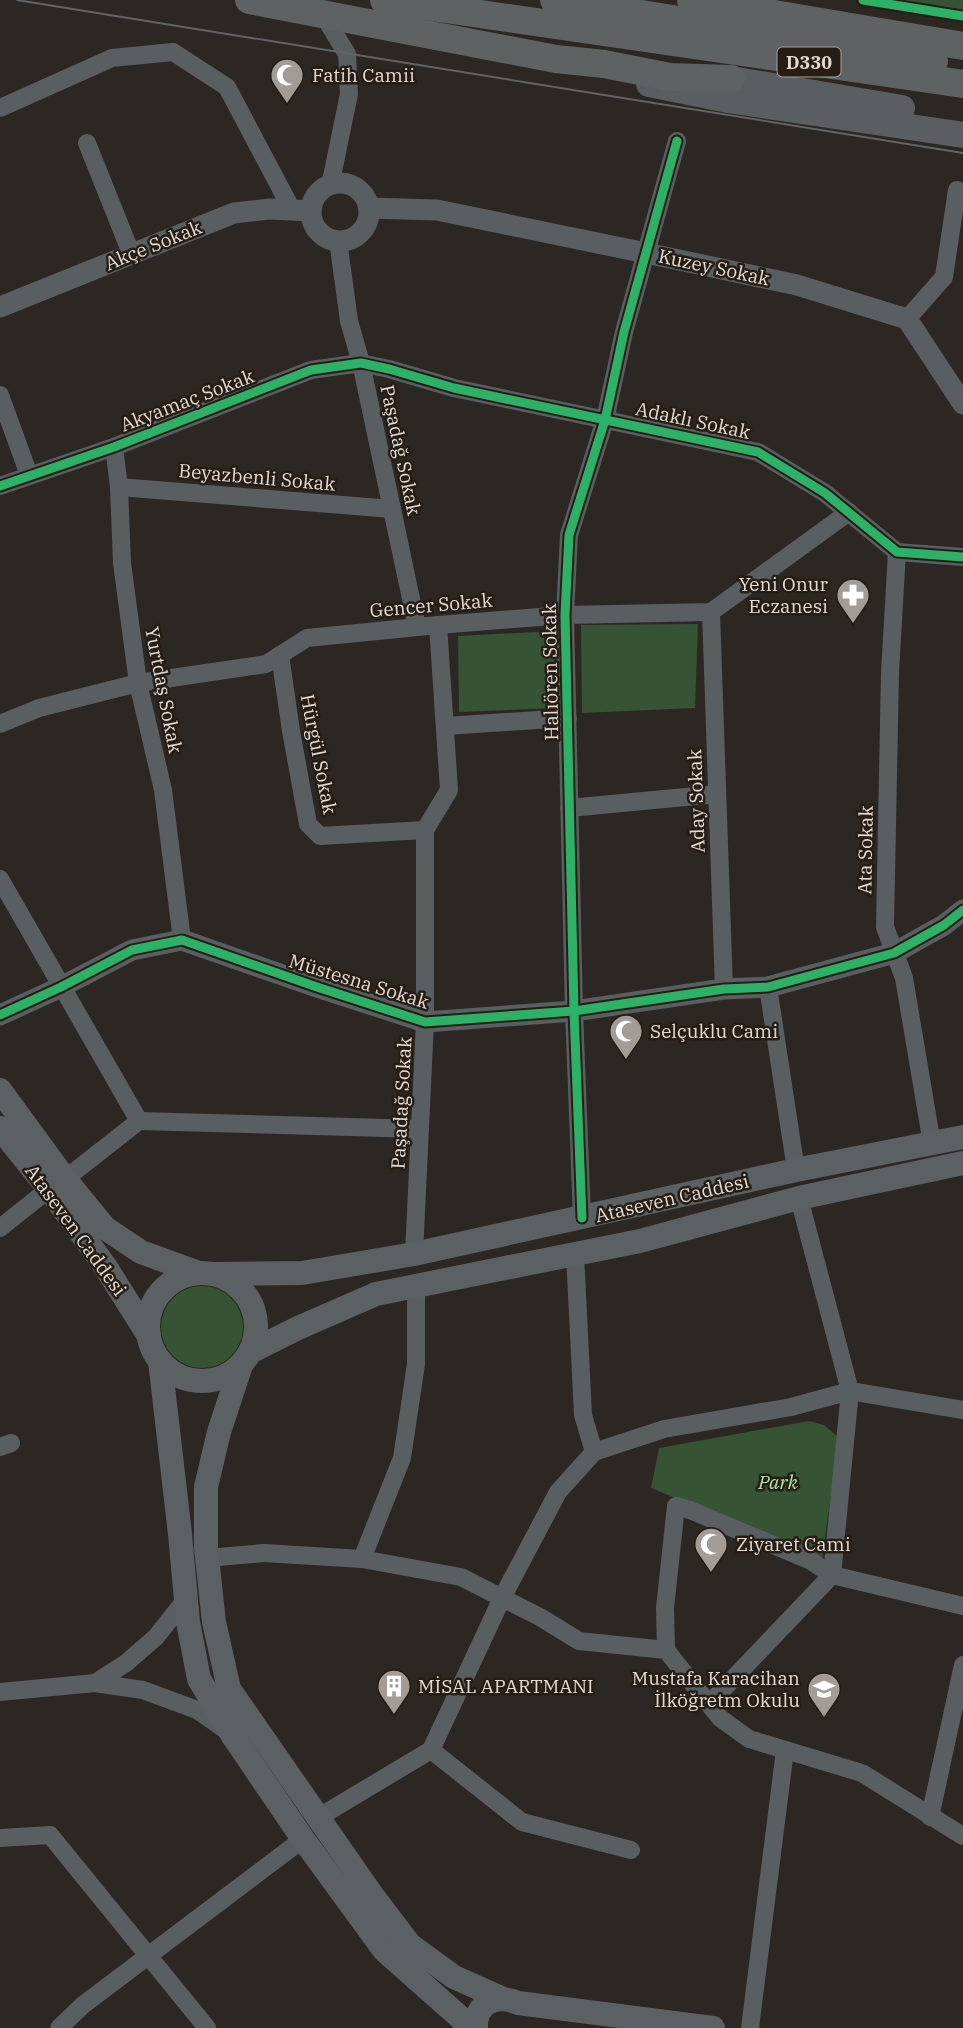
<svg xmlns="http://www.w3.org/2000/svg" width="963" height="2028" viewBox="0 0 963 2028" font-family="'IBM Plex Serif',serif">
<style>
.green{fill:#365333}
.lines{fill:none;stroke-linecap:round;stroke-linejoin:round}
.minor{stroke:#595e60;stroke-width:18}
.tertiary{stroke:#595e60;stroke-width:21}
.secondary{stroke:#5b6062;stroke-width:24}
.primary{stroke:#5a5e60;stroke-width:26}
.trunk{stroke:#5e6263;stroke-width:28}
.tram{stroke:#626464;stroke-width:2}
.cycleway-casing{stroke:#261d15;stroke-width:13}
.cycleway{stroke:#2db169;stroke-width:9}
.labels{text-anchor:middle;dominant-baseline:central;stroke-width:5;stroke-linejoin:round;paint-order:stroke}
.shield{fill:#261d15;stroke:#a9a19b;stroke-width:2}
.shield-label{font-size:18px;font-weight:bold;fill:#e1dad5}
.poi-label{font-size:19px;fill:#e1dad5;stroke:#261d15;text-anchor:start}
.street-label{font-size:19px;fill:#e1dad5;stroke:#261d15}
.park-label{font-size:19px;font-style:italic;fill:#a8e9a4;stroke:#261d15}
</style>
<rect width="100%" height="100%" fill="#2c2722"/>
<g class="green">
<path d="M900 0H963V10Z"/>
<path d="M698 624 695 708 582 713 581 625Z"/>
<path d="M554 631 556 708 459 712 458 636Z"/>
<circle cx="202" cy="1327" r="41"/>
<path d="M809 1421 824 1425 839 1438 822 1559 651 1488 659 1448Z"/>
</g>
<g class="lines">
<g class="minor">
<path d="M322 13 347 54 349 94 330 186"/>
<path d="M0 108 112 58 173 52 227 87 292 210"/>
<path d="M87 143 131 253"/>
<path d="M338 240 349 321 361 363 417 627"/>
<path d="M907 319 944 277 957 190"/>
<path d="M0 395 29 475"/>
<path d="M114 447 119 487 122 563 138 683 163 790 182 940"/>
<path d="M0 486 114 447 311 370 361 363 389 369 454 388 758 452 825 493 897 552 963 557"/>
<path d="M119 487 392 509"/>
<path d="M897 552 890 672 885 927 904 978 932 1144"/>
<path d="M711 612 724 989"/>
<path d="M280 655 291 731 308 824 320 836 425 830"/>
<path d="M0 724 39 708 138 683 266 664 307 638 438 625 565 615 711 612 849 512"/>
<path d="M445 726 568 718"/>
<path d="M569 808 717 794"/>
<path d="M0 879 139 1121 420 1129"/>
<path d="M768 987 796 1170"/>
<path d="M65 1179 139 1121"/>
<path d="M582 1218 574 1011 565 615 569 535 605 420 624 332 677 141"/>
<path d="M0 1228 49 1189"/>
<path d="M414 1254 425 1022V830L449 790 438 625"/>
<path d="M575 1254 583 1415 594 1452"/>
<path d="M0 1447 11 1443"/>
<path d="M207 1558 264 1553 362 1559 461 1577 540 1617 579 1641 666 1650 720 1718 749 1739 862 1773 963 1836"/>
<path d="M362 1559 402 1458 416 1364V1286"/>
<path d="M666 1650 665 1608 676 1506 690 1510 811 1561 832 1575 963 1606"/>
<path d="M95 1683 126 1663 156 1637 186 1599"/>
<path d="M0 1692 95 1683 143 1690 197 1710 227 1731"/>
<path d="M709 1704 832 1575 850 1391 799 1198"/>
<path d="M431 1750 522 1822 631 1850"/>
<path d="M319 1817 431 1750 502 1598 558 1492 594 1452 664 1429 791 1407 850 1391 963 1410"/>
<path d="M930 1817 963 1665"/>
<path d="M0 1838 50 1835 207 2028"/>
<path d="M59 2028 83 2005 303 1839"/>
<path d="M750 2028 785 1750"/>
</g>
<g class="tertiary">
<circle cx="340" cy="212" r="29"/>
<path d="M369 208 437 210 646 253 797 285 907 319 963 404"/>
<path d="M0 307 234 213 270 209 311 211"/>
<path d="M0 1015 61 987 132 950 182 940 317 987 425 1022 574 1011 724 989 768 987 894 953 944 925 963 910"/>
</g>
<g class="secondary">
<path d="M0 1090 65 1179 105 1228 141 1252 199 1273"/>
<path d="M0 1128 49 1189 105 1266 149 1336"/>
<circle cx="202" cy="1327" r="54"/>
<path d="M215 1274 302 1273 414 1254 796 1170 963 1137"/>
<path d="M250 1352 298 1328 376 1294 640 1241 799 1198 963 1163"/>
<path d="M160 1361 180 1534 188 1622 199 1679 233 1736 303 1839 384 1950 472 2028"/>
<path d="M241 1365 219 1432 206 1487V1548L214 1622 229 1689 372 1895 410 1945 454 1977 501 1998"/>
<path d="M476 2028C475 2002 497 1994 518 2003L713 2028"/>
</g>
<g class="primary">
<path d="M731 79 902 108"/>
<path d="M649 84 728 100 963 135"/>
</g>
<g class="trunk">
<path d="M249 0 556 59 604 64 670 77 731 79"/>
<path d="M384 0 963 84"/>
<path d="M554 0 934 61"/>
<path d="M691 0 963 46"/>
</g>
<path class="tram" d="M17 0 963 153"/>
<defs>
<g id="cycleway">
<path d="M863 0 963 16"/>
<path d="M0 486 114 447 311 370 361 363 389 369 454 388 758 452 825 493 897 552 963 557"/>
<path d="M0 1015 61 987 132 950 182 940 317 987 425 1022 574 1011 724 989 768 987 894 953 944 925 963 910"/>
<path d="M582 1218 574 1011 565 615 569 535 605 420 624 332 677 141"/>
</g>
</defs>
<use href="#cycleway" class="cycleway-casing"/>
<use href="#cycleway" class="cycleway"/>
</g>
<defs>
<symbol id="mosque-pin" viewBox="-11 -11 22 30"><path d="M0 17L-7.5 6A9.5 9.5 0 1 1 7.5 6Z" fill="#a29b96" stroke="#261d15"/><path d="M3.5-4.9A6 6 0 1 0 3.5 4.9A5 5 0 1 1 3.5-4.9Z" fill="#fff"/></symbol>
<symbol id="pharmacy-pin" viewBox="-11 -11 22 30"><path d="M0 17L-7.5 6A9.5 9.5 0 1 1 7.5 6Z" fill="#a29b96" stroke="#261d15"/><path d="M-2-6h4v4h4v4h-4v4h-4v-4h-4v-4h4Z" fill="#fff"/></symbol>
<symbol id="building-pin" viewBox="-11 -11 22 30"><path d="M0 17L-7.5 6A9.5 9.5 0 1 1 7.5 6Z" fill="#a29b96" stroke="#261d15"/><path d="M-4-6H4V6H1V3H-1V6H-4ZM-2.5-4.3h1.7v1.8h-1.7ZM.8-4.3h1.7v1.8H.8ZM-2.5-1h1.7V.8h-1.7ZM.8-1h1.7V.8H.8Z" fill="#fff"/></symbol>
<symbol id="school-pin" viewBox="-11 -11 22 30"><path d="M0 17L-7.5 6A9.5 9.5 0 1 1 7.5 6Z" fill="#a29b96" stroke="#261d15"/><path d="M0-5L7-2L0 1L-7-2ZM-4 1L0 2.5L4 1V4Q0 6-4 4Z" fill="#fff"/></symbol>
</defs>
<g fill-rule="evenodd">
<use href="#mosque-pin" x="268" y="56" width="38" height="52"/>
<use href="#pharmacy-pin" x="834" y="576" width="38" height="52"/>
<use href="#mosque-pin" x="607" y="1012" width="38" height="52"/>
<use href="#mosque-pin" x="692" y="1525" width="38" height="52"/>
<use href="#building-pin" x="375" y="1667" width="38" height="52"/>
<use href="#school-pin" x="805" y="1670" width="38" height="52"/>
</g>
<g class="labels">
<rect class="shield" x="777.5" y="47.5" width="63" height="29" rx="5"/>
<g class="shield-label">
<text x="809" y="62">D330</text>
</g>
<g class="poi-label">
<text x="312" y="75">Fatih Camii</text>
<text x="828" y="584" text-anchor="end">Yeni Onur<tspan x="828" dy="22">Eczanesi</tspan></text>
<text x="650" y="1031">Selçuklu Cami</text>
<text x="736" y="1544">Ziyaret Cami</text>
<text x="800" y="1678" text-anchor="end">Mustafa Karacihan<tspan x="800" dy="22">İlköğretm Okulu</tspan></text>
<text x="418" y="1686">MİSAL APARTMANI</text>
</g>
<g class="street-label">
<text transform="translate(153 245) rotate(-22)">Akçe Sokak</text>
<text transform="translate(714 267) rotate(12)">Kuzey Sokak</text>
<text transform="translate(187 400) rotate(-21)">Akyamaç Sokak</text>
<text transform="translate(693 420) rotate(12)">Adaklı Sokak</text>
<text transform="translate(401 450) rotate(78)">Paşadağ Sokak</text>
<text transform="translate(257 477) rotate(5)">Beyazbenli Sokak</text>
<text transform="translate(431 605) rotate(-5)">Gencer Sokak</text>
<text transform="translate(550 672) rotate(-91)">Halıören Sokak</text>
<text transform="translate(164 690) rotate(79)">Yurtdaş Sokak</text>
<text transform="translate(319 754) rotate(79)">Hürgül Sokak</text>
<text transform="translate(696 801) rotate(-92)">Aday Sokak</text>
<text transform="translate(865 850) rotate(-89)">Ata Sokak</text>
<text transform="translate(359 981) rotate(17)">Müstesna Sokak</text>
<text transform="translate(401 1103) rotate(-87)">Paşadağ Sokak</text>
<text transform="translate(672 1198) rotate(-13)">Ataseven Caddesi</text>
<text transform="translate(76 1230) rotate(54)">Ataseven Caddesi</text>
</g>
<g class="park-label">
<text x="778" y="1482">Park</text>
</g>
</g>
</svg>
